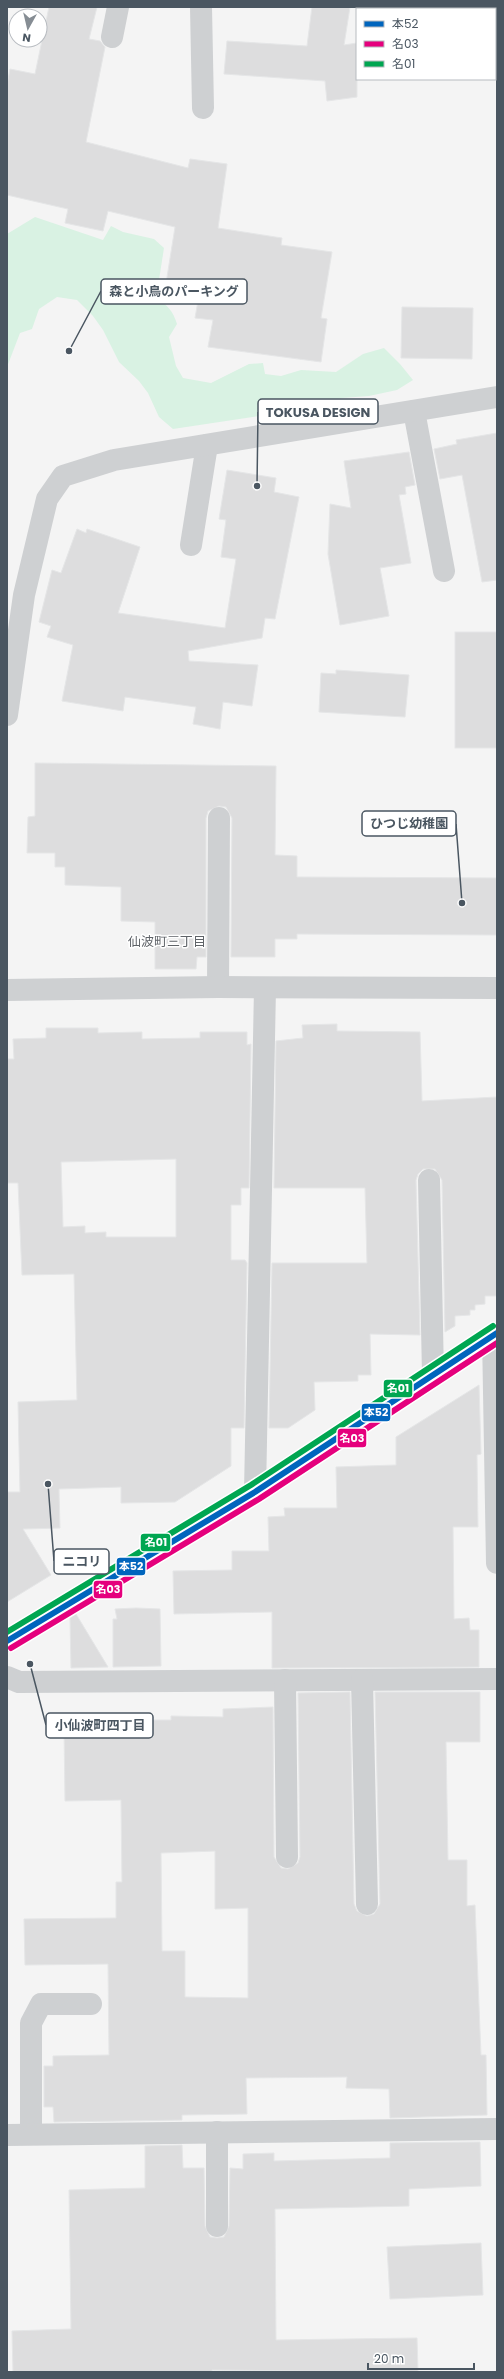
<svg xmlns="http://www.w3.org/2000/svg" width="504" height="2379" viewBox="0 0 504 2379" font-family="Poppins,'Noto Sans JP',sans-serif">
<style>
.green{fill:#d9f2e3}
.building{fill:#ddddde;stroke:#e5e6e7;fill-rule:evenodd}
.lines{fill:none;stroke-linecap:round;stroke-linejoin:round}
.minor{stroke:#ced0d2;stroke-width:22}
.bus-1-casing{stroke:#fff;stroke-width:9}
.bus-2-casing{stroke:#fff;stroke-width:9}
.bus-3-casing{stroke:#fff;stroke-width:9}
.bus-1{stroke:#0065bd;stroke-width:6}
.bus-2{stroke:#e5007d;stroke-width:6}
.bus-3{stroke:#00a651;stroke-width:6}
.labels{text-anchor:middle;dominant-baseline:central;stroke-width:3;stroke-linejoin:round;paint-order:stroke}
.neighbourhood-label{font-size:13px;fill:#5f6368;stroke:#fff}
.leader{fill:none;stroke:#4a5661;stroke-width:1.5}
.callout-dot{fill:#4a5661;stroke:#fff;stroke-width:1.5}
.callout{fill:#fff;stroke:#4a5661;stroke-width:1.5}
.callout-label{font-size:13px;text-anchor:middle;font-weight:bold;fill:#4a5661}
.line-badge{stroke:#fff;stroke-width:1.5}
.badge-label{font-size:11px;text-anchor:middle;font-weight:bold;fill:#fff}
</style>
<rect width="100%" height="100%" fill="#f4f4f4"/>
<path class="green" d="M35 217 103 240 111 226 123 232 154 239 164 248 156 299C168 305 173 311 177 324L169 337 176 366 183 378 211 383 249 364 263 363 265 374 281 376 301 370 336 372 363 354 384 348 400 364 413 380 397 390 369 396 342 398 293 411 173 429 159 417 148 393 139 381 119 362 103 330 93 316 77 300 57 297 39 309 32 329 20 333 7 367V234Z"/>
<g class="building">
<path d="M49 7H97L89 39 100 41 105 47 86 142 188 168 190 159 227 164 218 228 282 238 281 245 332 252 321 318 327 319 321 362 208 347 213 320 195 318 198 301 164 296 175 227 108 211 103 231 65 223 68 209 7 195V85L10 69 35 74Z"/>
<path d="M312 7H350L344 45 357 43V97L327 101 325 81 224 74 227 41 307 46Z"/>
<path d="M402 307 473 308 472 359 401 358Z"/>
<path d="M497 433V580L482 582 462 475 440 479 434 449 457 444 456 440Z"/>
<path d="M409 452 415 485 405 487 406 494 399 495 411 563 380 568 389 616 340 625 328 554 330 504 351 508 344 461Z"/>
<path d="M227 470 276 478 274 492 299 497 275 619 265 618 262 638 188 651 189 661 258 665 252 706 223 702 220 729 193 724 196 707 125 697 123 711 62 701 73 645 47 637 51 626 39 622 52 570 61 573 77 529 86 533 87 529 140 547 118 613 225 628 236 559 221 557 226 520 219 519Z"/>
<rect x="455" y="632" width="42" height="116"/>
<path d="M336 670 409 675 405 717 319 712 321 673 336 674Z"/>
<path d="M35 763 276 766 275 855 297 856V877L497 878V935L297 934V939H275V957H231L232 818 226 807 219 806 208 811 206 818V957H197L196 969H155V922L121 921V887L65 885V867H55V853H27L28 817 35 816Z"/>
<path d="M337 1024V1031L420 1032 422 1101 497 1097V1296H485V1304L475 1305V1310H470V1315L455 1316V1326L445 1332 442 1180 435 1169H423L418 1174 416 1180 420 1335 370 1334 371 1375H358V1381L314 1382 315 1410 288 1428H269L272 1263H367L365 1188H274L276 1041 303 1038 302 1025Z"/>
<path d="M46 1028H98V1033L142 1032V1039L200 1038V1032H247V1045L251 1044 249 1188H241V1205H231V1260H245L247 1263 244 1428H231V1466L175 1502 121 1503V1487L59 1489 60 1528 23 1529 51 1575 7 1602V1492H20L18 1402 77 1400 74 1274 22 1275 18 1183H7V1059H14L13 1039 46 1038ZM176 1159V1237H106V1232L85 1233V1226L63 1227 61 1162Z"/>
<path d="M479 1385 481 1454 477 1455 478 1527H453L454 1619 469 1618 470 1630H479V1667L272 1668V1612L174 1614 173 1571 232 1570V1551H269L268 1517 285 1516 284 1508H337L336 1467 396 1465V1437Z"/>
<path d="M136 1608 160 1609 161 1666 113 1667V1619H117L115 1609Z"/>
<path d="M76 1614 108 1667 71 1668 70 1618Z"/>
<path d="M350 1692 354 1904 357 1911 367 1916 374 1914 380 1904 375 1692H480V1742H446L448 1860H467V1906L475 1905 481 2055H486L487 2115 390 2118 389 2089 346 2088 347 2077 246 2078 247 2114 182 2115V2120L54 2122 53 2107H44V2066H53V2056L109 2055 108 1964 25 1965 24 1919 116 1918V1882H122L121 1800 65 1801 64 1729H75V1726L136 1725V1720H171V1716L223 1717V1709L273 1707 274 1857 281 1868 288 1869 298 1863 300 1857 298 1693ZM215 1851V1909L248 1908V1998L185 1997V1951H162L161 1853Z"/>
<path d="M480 2142 481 2186 409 2189V2206L275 2209 276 2340 417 2338 418 2372 212 2370V2372H13L12 2331 71 2329 69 2190 145 2188V2146L182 2145 183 2168H204L205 2226 210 2237 217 2238 224 2237 229 2226 230 2168 243 2169V2154L274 2153V2161L390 2158V2143Z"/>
<path d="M481 2243 483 2295 390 2299 387 2247Z"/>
</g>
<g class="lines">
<g class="minor">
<path d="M201 7 203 108"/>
<path d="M112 37 118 7"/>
<path d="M414 411 444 571"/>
<path d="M191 545 207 445"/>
<path d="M7 715 24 595 47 499 63 476 114 460 497 397"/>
<path d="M218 987 219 818"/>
<path d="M7 990 218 987 497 988"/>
<path d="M429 1180 433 1375"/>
<path d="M493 1335 497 1563"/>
<path d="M255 1492 265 988"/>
<path d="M7 1641 255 1492 497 1333"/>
<path d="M7 1677 19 1682 497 1679"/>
<path d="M285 1680 287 1857"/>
<path d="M362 1680 367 1904"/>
<path d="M31 2134V2023L41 2004H91"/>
<path d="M7 2135 497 2129"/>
<path d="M217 2226V2132"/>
</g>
<defs>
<path id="bus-1" d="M7 1641 255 1492 497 1333"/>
<path id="bus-2" d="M11 1648 259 1499 497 1343"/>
<path id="bus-3" d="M7 1632 251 1485 493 1326"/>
</defs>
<use href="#bus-1" class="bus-1-casing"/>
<use href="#bus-2" class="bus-2-casing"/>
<use href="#bus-3" class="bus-3-casing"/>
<use href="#bus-1" class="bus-1"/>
<use href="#bus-2" class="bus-2"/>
<use href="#bus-3" class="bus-3"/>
</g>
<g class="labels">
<g class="neighbourhood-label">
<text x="167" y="941">仙波町三丁目</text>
</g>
</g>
<path class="leader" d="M69 351L101 291M257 486L258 412M462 903L456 824M48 1484L54 1561M30 1664L46 1725"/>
<g class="callout-dot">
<circle cx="69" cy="351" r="4"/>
<circle cx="257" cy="486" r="4"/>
<circle cx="462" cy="903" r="4"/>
<circle cx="48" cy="1484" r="4"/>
<circle cx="30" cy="1664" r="4"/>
</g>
<g class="callout">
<rect x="101" y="279" width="146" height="25" rx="4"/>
<rect x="258" y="399" width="120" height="25" rx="4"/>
<rect x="362" y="811" width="94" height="25" rx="4"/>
<rect x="54" y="1549" width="55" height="25" rx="4"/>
<rect x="46" y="1713" width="107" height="25" rx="4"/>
</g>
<g class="callout-label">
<text x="174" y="296">森と小鳥のパーキング</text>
<text x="318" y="417">TOKUSA DESIGN</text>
<text x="409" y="828">ひつじ幼稚園</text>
<text x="82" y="1566">ニコリ</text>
<text x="100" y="1730">小仙波町四丁目</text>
</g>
<g class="line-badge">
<rect x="383" y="1379" width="30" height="19" rx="4" fill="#00a651"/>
<rect x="361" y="1403" width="30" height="19" rx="4" fill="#0065bd"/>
<rect x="337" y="1428" width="30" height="20" rx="4" fill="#e5007d"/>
<rect x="140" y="1533" width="31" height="19" rx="4" fill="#00a651"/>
<rect x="116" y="1557" width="30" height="19" rx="4" fill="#0065bd"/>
<rect x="93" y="1580" width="30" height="19" rx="4" fill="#e5007d"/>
</g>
<g class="badge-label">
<text x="398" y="1392">名01</text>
<text x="376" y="1416">本52</text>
<text x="352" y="1442">名03</text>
<text x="156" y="1546">名01</text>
<text x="131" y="1570">本52</text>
<text x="108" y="1593">名03</text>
</g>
<rect width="504" height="2379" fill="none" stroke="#4a5661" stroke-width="16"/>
<rect x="356" y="8" width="140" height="72" fill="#ffffff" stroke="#b7bbc0"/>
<rect x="364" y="21" width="20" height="6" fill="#0065bd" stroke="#b7bbc0"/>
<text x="392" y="28" font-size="12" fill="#4a5661">本52</text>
<rect x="364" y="41" width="20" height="6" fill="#e5007d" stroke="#b7bbc0"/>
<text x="392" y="48" font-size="12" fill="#4a5661">名03</text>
<rect x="364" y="61" width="20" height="6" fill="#00a651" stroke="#b7bbc0"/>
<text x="392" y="68" font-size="12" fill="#4a5661">名01</text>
<g transform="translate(28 28) rotate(188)"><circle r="19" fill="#ffffff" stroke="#b7bbc0"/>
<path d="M0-3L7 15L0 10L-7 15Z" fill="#868d94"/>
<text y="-6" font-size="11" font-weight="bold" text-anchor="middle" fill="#4a5661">N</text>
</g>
<path d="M368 2363v6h106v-6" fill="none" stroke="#4a5661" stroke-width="2"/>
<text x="374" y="2363" font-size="12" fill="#4a5661" stroke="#ffffff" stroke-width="3" paint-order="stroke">20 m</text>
</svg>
